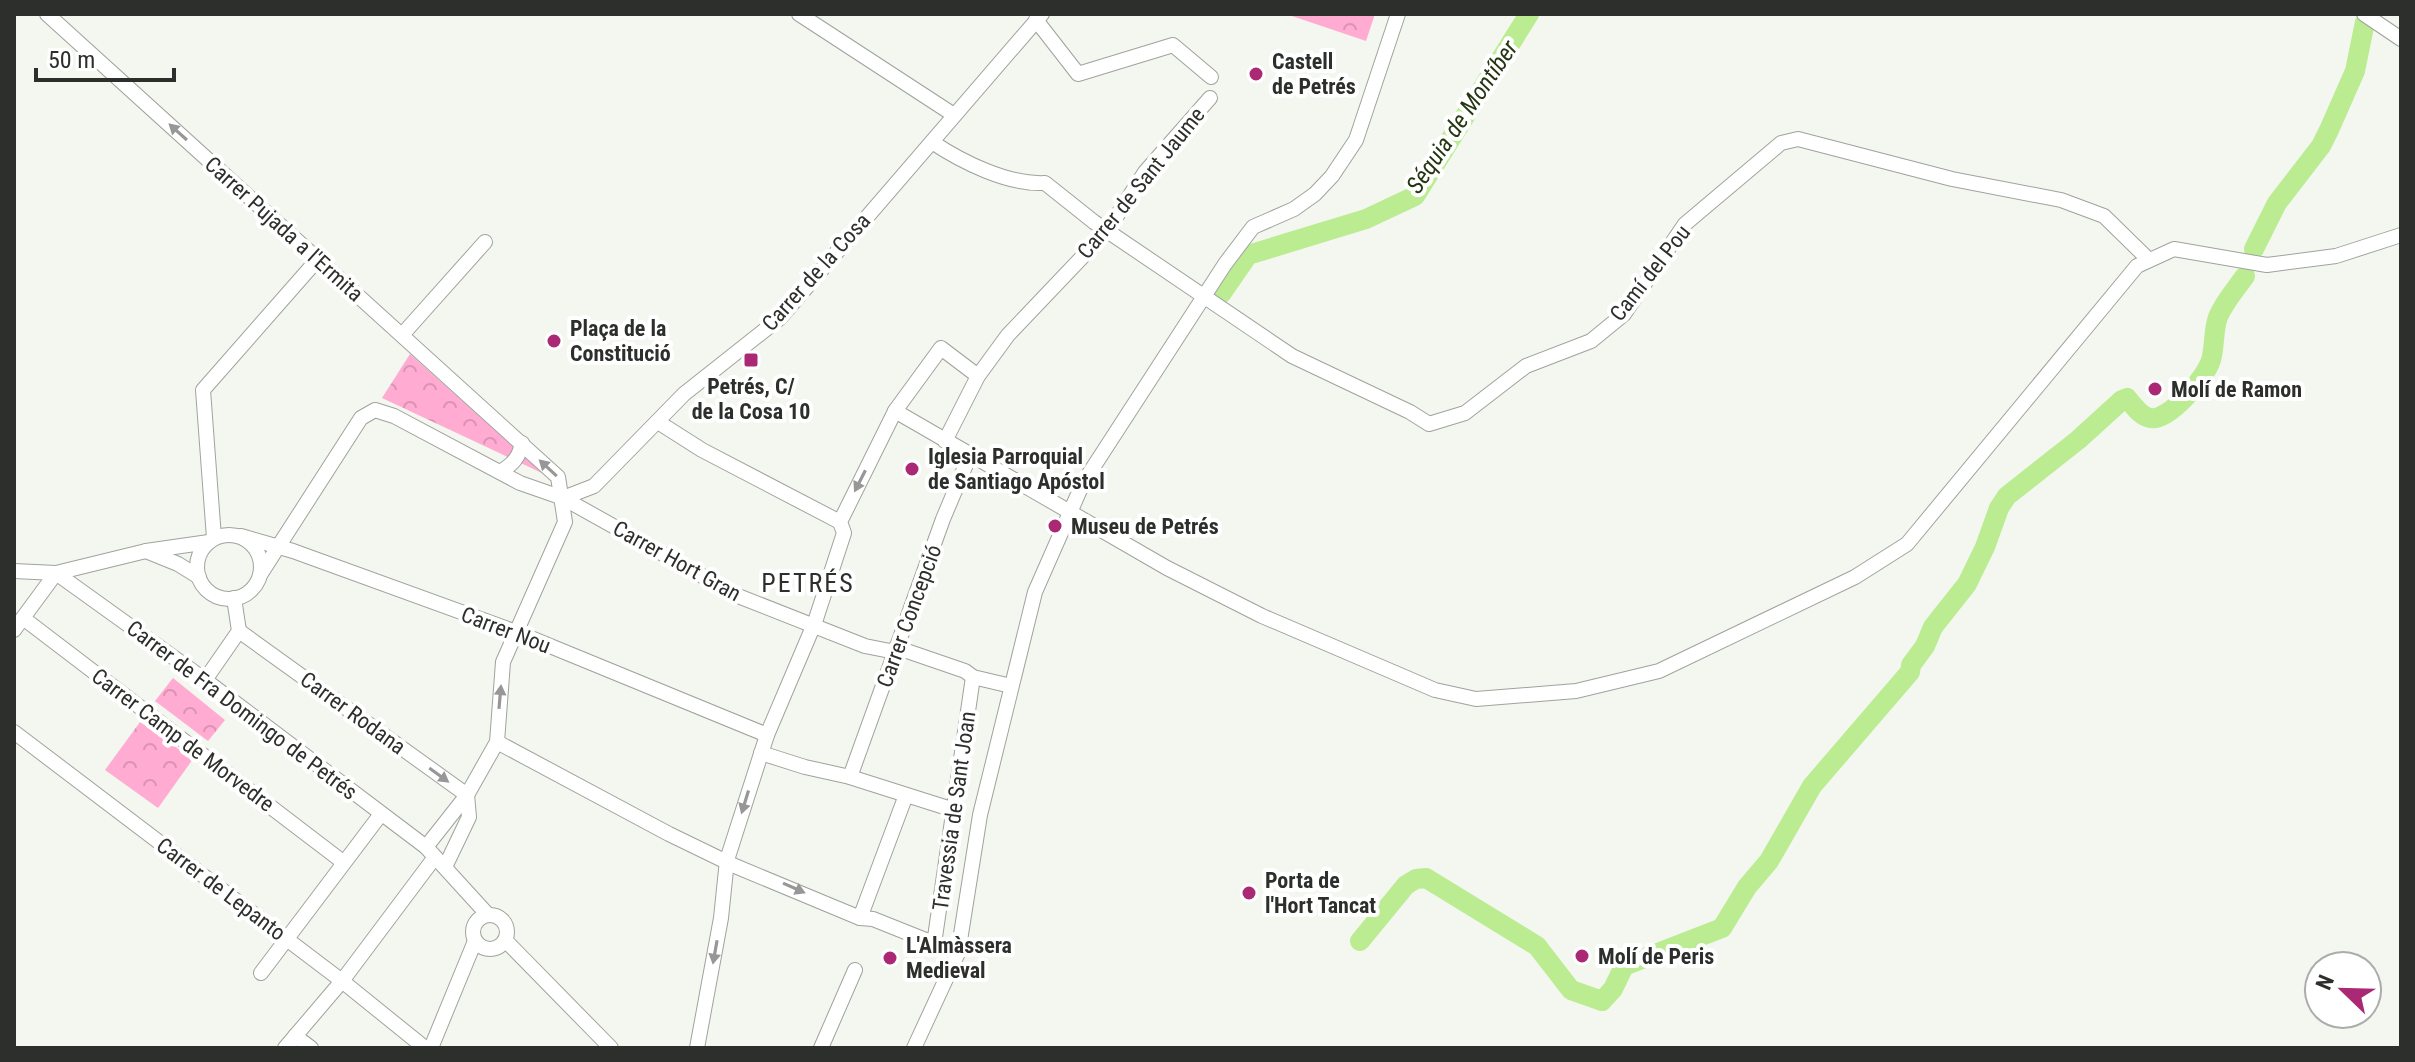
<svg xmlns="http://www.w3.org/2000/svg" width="2415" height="1062" viewBox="0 0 2415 1062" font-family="'Roboto Condensed',sans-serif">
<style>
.park{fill:url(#park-crowns)}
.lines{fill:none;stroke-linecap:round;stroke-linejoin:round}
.canal{stroke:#bbec92;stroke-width:20}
.street-casing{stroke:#9fa39d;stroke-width:16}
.street{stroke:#fff;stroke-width:14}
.oneway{fill:#969796}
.poi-dot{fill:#aa2874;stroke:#fff;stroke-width:3}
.labels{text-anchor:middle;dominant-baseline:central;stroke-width:8;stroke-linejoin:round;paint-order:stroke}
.poi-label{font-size:22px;font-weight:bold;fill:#2d2f2c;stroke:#fff;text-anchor:start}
.street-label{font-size:22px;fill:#2d2f2c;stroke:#fff}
.water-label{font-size:24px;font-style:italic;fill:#243612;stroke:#fff}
.quarter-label{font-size:26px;letter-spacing:2px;fill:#2d2f2c;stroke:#fff}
</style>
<defs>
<pattern id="park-crowns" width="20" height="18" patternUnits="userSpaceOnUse" patternTransform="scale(2)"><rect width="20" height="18" fill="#ffabd2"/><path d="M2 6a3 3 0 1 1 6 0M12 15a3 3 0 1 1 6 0" fill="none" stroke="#db93b4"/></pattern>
</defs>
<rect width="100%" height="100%" fill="#f3f7f0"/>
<g class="park">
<path d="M1286 14H1375L1366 41Z"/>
<path d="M410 354 544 474 382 398Z"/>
<path d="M173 678 225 720 208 741 155 701Z"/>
<path d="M140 722 193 759 158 808 105 770Z"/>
</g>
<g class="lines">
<g class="canal">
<path d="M2254 249 2277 203 2321 146 2329 130 2355 71 2365 22"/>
<path d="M1221 294 1248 255 1366 219 1415 196 1529 14"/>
<path d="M1360 941 1406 885 1416 879 1426 878 1537 946 1571 990 1602 1001 1613 989 1624 966 1722 928 1747 887 1769 861 1812 786 1910 672 1911 665 1925 646 1933 627 1967 584 1985 547 1999 508 2007 496 2078 440 2122 400 2127 398C2134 406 2140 416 2150 418 2169 422 2206 377 2211 360 2215 347 2213 331 2218 317 2224 302 2236 289 2245 276"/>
</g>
<defs>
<g id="street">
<path d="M47 14 558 477 565 522 503 662 497 742 467 795 426 847"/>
<path d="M799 14 954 115"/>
<path d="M2364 14 2401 39"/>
<path d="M1036 20 1078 74 1173 45 1211 77"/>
<path d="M932 142C962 162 1008 185 1045 183L1094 222 1292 356 1410 412 1429 424 1465 413 1526 366 1591 341 1624 314 1685 224 1781 143 1798 139 1952 179 2061 200 2104 216 2149 260"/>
<path d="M402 335 485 242"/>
<path d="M895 411 1167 568 1262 616 1435 690 1476 699 1576 691 1659 671 1855 577 1907 544 2137 266 2174 249 2267 265 2336 256 2401 235"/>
<path d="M658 422 702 450 840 522"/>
<path d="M945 441 978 376 1008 335 1107 231 1145 172 1210 98"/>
<path d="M500 472C513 464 519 458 522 443"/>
<path d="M563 498 594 486 684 394 780 318 1042 14"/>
<circle cx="229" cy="567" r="32"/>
<path d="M241 536 293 551 516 632 767 735"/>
<path d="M214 538 203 390 318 259"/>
<path d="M146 551 178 564 199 577"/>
<path d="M14 571 56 573 146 551 209 542"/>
<path d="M260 575 361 418 375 410 394 416 520 483 563 498 738 596 865 646 890 651 898 648 965 671 973 677 1011 686"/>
<path d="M23 618 343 862"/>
<path d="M14 630 56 573 205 680 426 847 488 915"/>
<path d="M239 631 467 795"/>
<path d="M205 680 239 631 234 598"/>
<path d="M14 732 342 981 425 1048"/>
<path d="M497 742 669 834 735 866 860 918 873 919 958 953"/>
<path d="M761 753 805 767 850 777 954 810"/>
<path d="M850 777 943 519 970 455"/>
<path d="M445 867 469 817 467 795"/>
<circle cx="490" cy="932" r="17"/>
<path d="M860 918 906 795"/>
<path d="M505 940 611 1048"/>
<path d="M934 944 973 677"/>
<path d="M261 973 381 814"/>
<path d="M295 1036 311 1048"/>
<path d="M285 1048 342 981 435 857"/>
<path d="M431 1048 475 941"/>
<path d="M697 1048 721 918 727 860 767 735 815 622 844 533 840 522 895 411 941 348 978 376"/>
<path d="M821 1048 855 970"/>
<path d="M914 1048 958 953 980 815 1035 592 1083 483 1225 264 1253 227 1294 209 1315 194 1332 176 1356 140 1398 14"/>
</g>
</defs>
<use href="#street" class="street-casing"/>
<use href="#street" class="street"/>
</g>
<defs><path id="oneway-solid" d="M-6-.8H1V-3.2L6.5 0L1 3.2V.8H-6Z" transform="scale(2)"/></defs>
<g class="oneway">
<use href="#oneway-solid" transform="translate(178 132) rotate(-138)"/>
<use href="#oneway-solid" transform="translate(548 468) rotate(-137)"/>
<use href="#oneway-solid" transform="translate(860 481) rotate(117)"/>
<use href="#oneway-solid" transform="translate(500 697) rotate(-85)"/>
<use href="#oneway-solid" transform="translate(439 775) rotate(36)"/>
<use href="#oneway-solid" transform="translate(745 802) rotate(107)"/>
<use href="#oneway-solid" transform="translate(794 888) rotate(24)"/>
<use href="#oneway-solid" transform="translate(715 952) rotate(100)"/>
</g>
<g class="poi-dot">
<circle cx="1256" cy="74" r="8"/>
<circle cx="554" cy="341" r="8"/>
<rect x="743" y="352" width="16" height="16" rx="4"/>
<circle cx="2155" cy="389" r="8"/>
<circle cx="912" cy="469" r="8"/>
<circle cx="1055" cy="526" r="8"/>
<circle cx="1249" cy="893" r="8"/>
<circle cx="1582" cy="956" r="8"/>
<circle cx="890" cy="958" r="8"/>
</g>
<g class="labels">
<g class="poi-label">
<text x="1272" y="61">Castell<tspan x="1272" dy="25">de Petrés</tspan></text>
<text x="570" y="328">Plaça de la<tspan x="570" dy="25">Constitució</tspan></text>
<text x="751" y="386" text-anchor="middle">Petrés, C/<tspan x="751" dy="25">de la Cosa 10</tspan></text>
<text x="2171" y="389">Molí de Ramon</text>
<text x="928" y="456">Iglesia Parroquial<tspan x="928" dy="25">de Santiago Apóstol</tspan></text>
<text x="1071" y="526">Museu de Petrés</text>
<text x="1265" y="880">Porta de<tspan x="1265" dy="25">l'Hort Tancat</tspan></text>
<text x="906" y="945">L'Almàssera<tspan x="906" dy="25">Medieval</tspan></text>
<text x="1598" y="956">Molí de Peris</text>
</g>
<g class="street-label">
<text transform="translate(1141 183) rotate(-51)">Carrer de Sant Jaume</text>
<text transform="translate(284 229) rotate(42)">Carrer Pujada a l'Ermita</text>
<text transform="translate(816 272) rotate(-48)">Carrer de la Cosa</text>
<text transform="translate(1650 273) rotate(-52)">Camí del Pou</text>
<text transform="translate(677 561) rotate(29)">Carrer Hort Gran</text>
<text transform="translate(909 616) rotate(-70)">Carrer Concepció</text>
<text transform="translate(506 630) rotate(21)">Carrer Nou</text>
<text transform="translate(242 710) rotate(37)">Carrer de Fra Domingo de Petrés</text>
<text transform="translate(353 713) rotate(36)">Carrer Rodana</text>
<text transform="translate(183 740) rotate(37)">Carrer Camp de Morvedre</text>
<text transform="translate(954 811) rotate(-82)">Travessia de Sant Joan</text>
<text transform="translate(221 889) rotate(37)">Carrer de Lepanto</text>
</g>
<g class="water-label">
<text transform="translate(1462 117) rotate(-56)">Séquia de Montíber</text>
</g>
<g class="quarter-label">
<text x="808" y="583">PETRÉS</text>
</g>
</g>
<rect width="2415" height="1062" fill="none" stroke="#2d2f2c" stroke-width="32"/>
<g transform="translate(2343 990) rotate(293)"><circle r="38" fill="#ffffff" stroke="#abacab" stroke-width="2"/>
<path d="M0-6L14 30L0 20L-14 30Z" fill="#aa2874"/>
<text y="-12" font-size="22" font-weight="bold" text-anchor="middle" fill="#2d2f2c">N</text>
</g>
<path d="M36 68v12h138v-12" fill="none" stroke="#2d2f2c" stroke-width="4"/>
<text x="48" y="68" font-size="24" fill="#2d2f2c" stroke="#ffffff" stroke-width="6" paint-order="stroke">50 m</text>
</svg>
